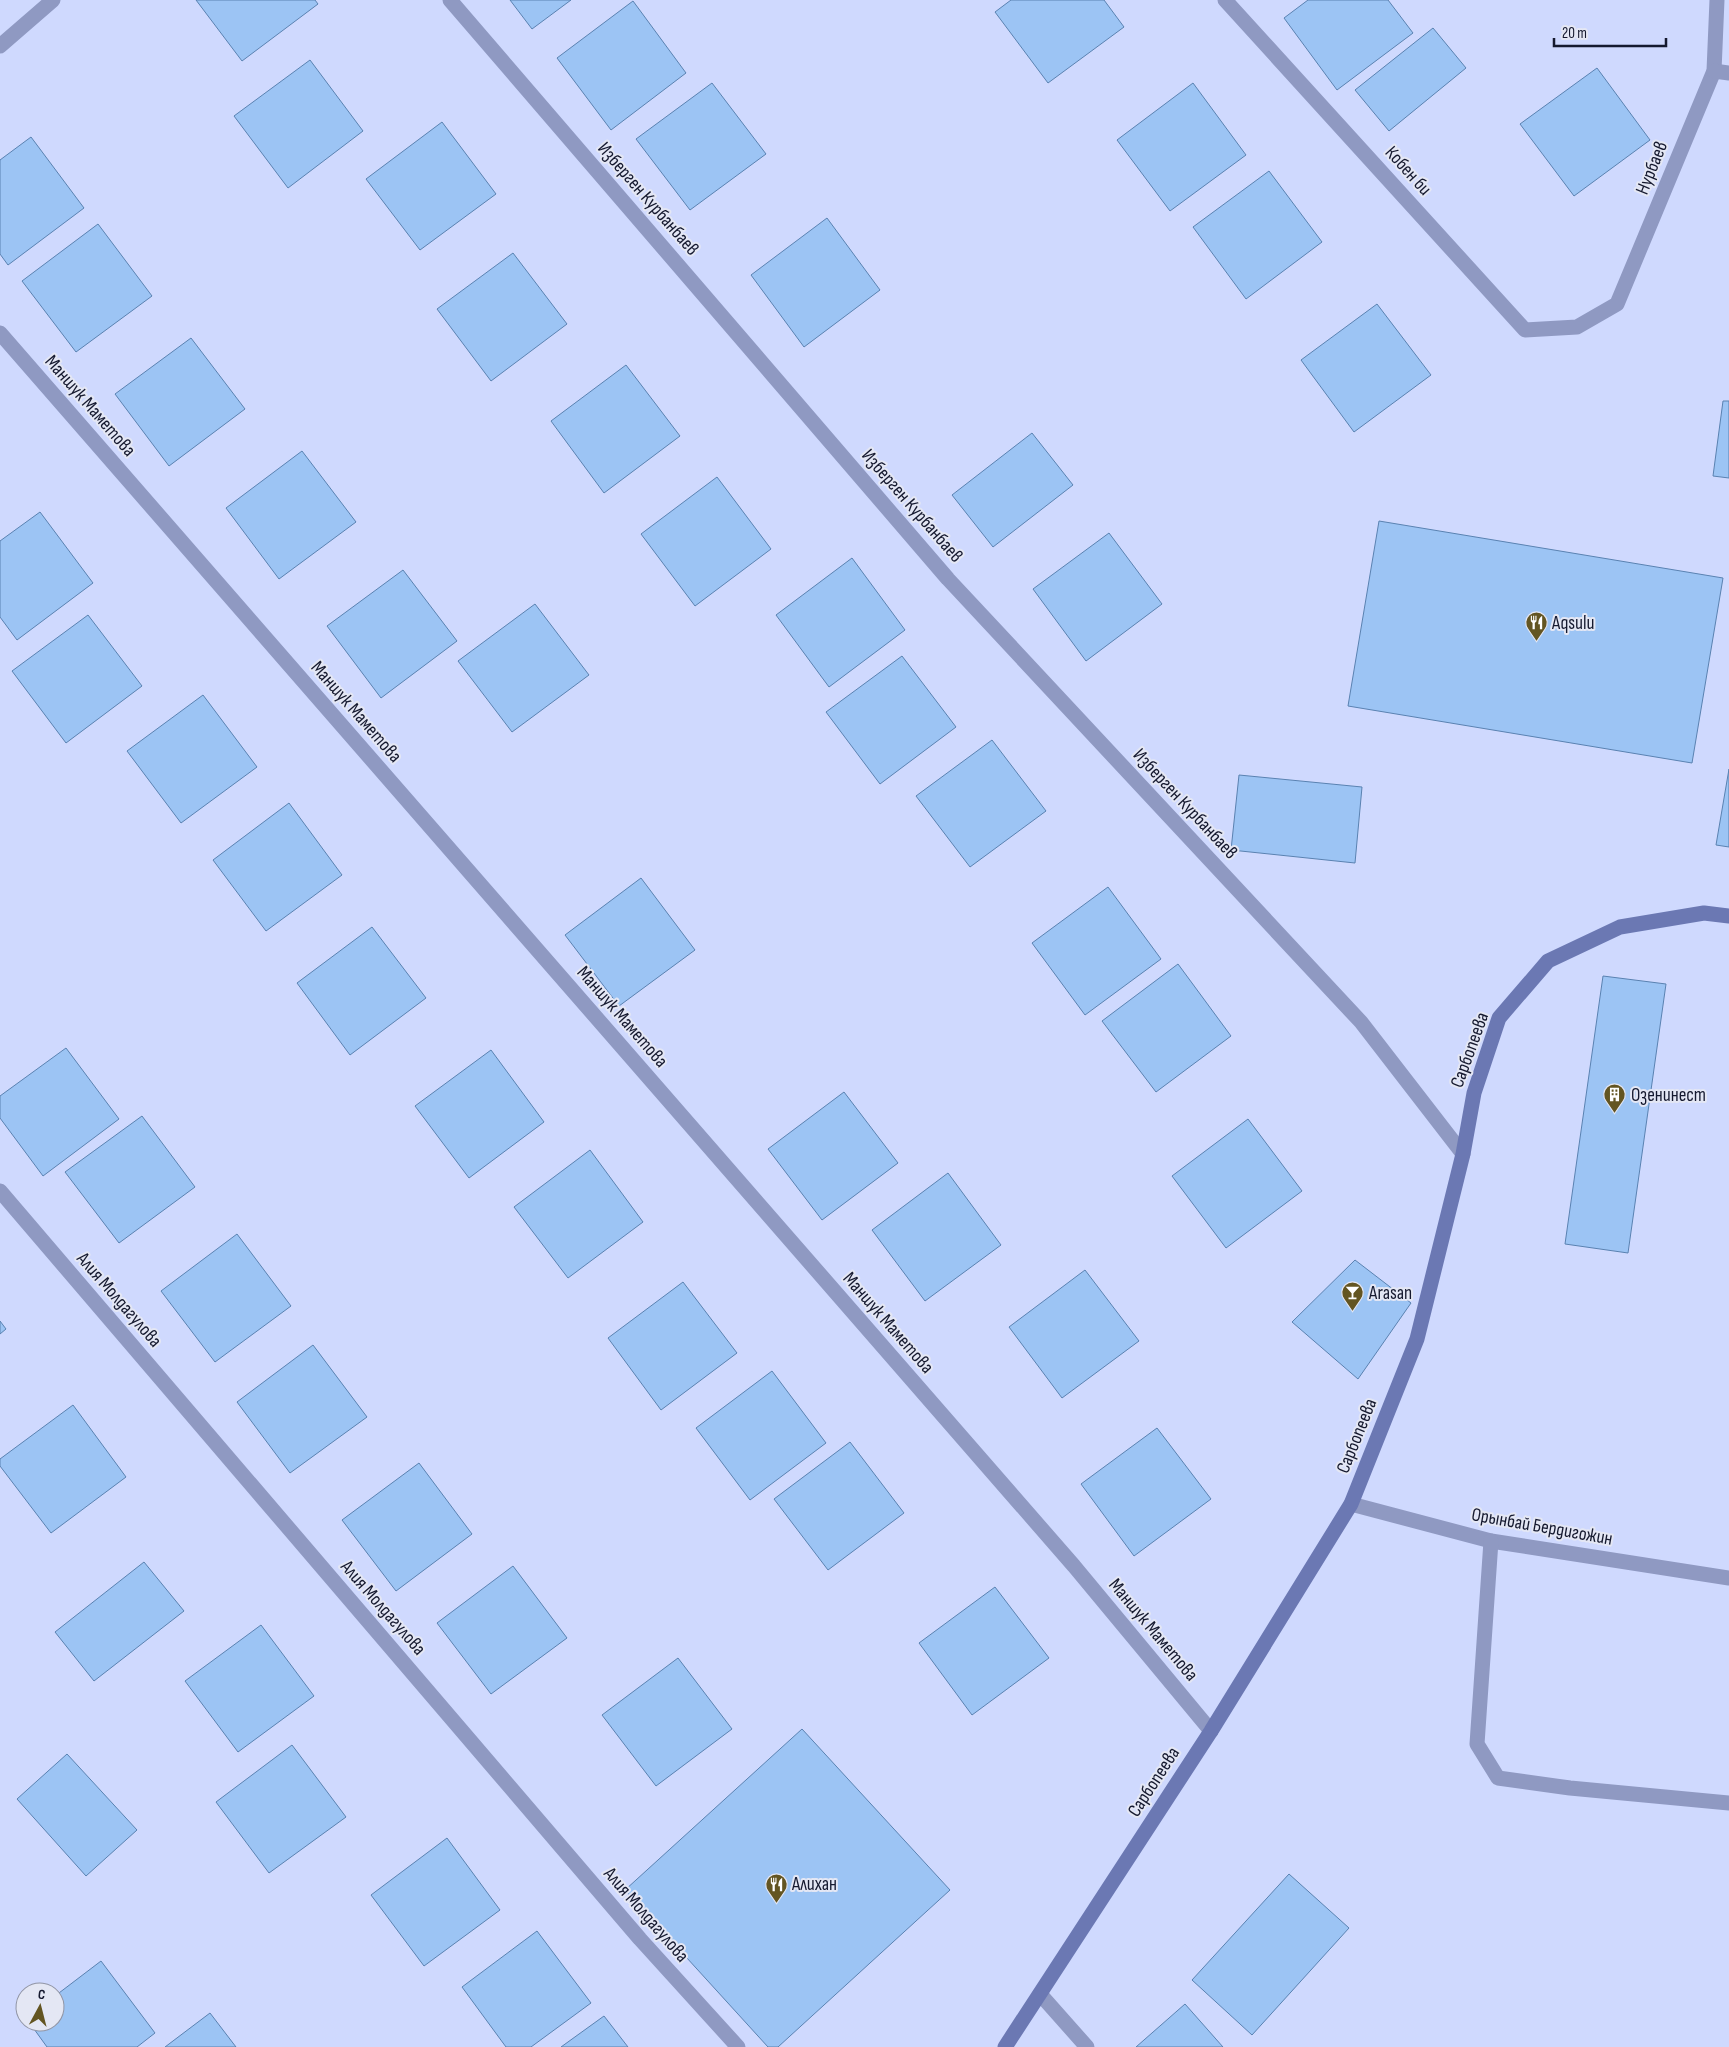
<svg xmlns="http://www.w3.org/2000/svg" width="1729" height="2047" viewBox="0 0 1729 2047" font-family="'Sofia Sans Condensed',sans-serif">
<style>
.building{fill:#9cc4f4;stroke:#5a82b1}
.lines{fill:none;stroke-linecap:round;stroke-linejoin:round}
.street{stroke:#8f99c2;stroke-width:15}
.secondary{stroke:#6b78b3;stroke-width:15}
.labels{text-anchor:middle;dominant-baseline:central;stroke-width:4;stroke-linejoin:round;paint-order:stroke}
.street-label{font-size:19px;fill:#15192f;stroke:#e4e7f4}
.poi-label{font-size:19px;fill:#15192f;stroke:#e4e7f4;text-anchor:start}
</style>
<rect width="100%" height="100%" fill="#cfd9fe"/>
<g class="building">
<path d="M196 0H315L318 4 242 61Z"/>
<path d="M510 0H571L532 29Z"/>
<path d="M1011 0H1104L1124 27 1048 83 995 12Z"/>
<path d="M1308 0H1388L1413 33 1337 90 1284 18Z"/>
<path d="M633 1 686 73 611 130 557 58Z"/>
<path d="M1433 28 1466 68 1389 131 1355 90Z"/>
<path d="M310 60 363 131 288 188 234 116Z"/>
<path d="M1597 68 1650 140 1574 196 1520 124Z"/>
<path d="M712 83 766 154 690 210 636 139Z"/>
<path d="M1193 83 1246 155 1170 211 1117 140Z"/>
<path d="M442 122 496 194 420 250 366 179Z"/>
<path d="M31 137 84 208 8 265 0 254V160Z"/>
<path d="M1269 171 1322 242 1246 299 1193 227Z"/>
<path d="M827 218 880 290 804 347 751 275Z"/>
<path d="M98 224 152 296 76 352 22 281Z"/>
<path d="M513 253 567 324 491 381 437 309Z"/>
<path d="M1377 304 1431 375 1354 432 1301 360Z"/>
<path d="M191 338 245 409 169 466 115 394Z"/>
<path d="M626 365 680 436 604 493 551 421Z"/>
<path d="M1723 401H1729V478L1713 476Z"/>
<path d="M1032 433 1073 485 993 547 952 495Z"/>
<path d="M302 451 356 522 279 579 226 508Z"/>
<path d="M717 477 771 549 695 606 641 534Z"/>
<path d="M40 512 93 583 17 640 0 617V541Z"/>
<path d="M1379 521 1723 578 1692 763 1348 706Z"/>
<path d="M1109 533 1162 604 1086 661 1033 589Z"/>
<path d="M852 558 905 630 829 687 776 615Z"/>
<path d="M403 570 457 641 381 698 327 626Z"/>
<path d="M535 604 589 675 512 732 458 661Z"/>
<path d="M88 615 142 686 66 743 12 671Z"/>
<path d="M902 656 956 727 880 784 826 712Z"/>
<path d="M203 695 257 767 181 823 127 751Z"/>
<path d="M992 740 1046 811 970 867 916 796Z"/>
<path d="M1729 769V847L1716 845Z"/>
<path d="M1239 775 1362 787 1355 863 1231 850Z"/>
<path d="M289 803 342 875 266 931 213 860Z"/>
<path d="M641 878 695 950 619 1006 565 935Z"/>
<path d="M1108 887 1161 959 1085 1015 1032 943Z"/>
<path d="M372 927 426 998 350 1055 297 983Z"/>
<path d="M1178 964 1231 1036 1156 1092 1102 1021Z"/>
<path d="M1603 976 1666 984 1628 1253 1565 1244Z"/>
<path d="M66 1048 119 1119 43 1176 0 1118V1096Z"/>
<path d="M491 1050 544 1122 469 1178 415 1106Z"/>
<path d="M844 1092 898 1163 822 1220 768 1149Z"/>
<path d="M142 1116 195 1187 119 1243 65 1172Z"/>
<path d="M1248 1119 1302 1191 1226 1248 1172 1176Z"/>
<path d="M590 1150 643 1222 568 1278 514 1207Z"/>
<path d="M948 1173 1001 1245 925 1301 872 1230Z"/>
<path d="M237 1234 291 1306 215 1362 161 1291Z"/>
<path d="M1355 1260 1411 1303 1358 1379 1292 1322Z"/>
<path d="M1085 1270 1139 1341 1062 1398 1009 1327Z"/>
<path d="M683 1282 737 1353 661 1410 608 1338Z"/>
<path d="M0 1321 6 1329 0 1334Z"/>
<path d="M313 1345 367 1417 290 1473 237 1402Z"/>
<path d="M772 1371 826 1443 750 1500 696 1428Z"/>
<path d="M73 1405 126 1477 51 1533 0 1466V1459Z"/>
<path d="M1157 1428 1211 1499 1134 1556 1081 1484Z"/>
<path d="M850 1442 904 1513 828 1570 774 1499Z"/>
<path d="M419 1463 472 1534 396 1591 342 1520Z"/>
<path d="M144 1562 184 1611 94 1681 55 1632Z"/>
<path d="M513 1566 567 1638 491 1694 437 1623Z"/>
<path d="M995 1587 1049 1658 972 1715 919 1643Z"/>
<path d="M261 1625 314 1696 238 1752 185 1681Z"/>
<path d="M678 1658 732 1729 656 1786 602 1715Z"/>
<path d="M802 1729 950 1890 778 2047H768L625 1890Z"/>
<path d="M292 1745 346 1817 269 1873 216 1802Z"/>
<path d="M67 1754 137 1830 86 1876 17 1799Z"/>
<path d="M447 1838 500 1910 424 1966 371 1895Z"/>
<path d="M1289 1874 1349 1928 1252 2035 1192 1980Z"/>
<path d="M537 1931 591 2003 531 2047H506L462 1987Z"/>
<path d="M101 1961 155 2033 137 2047H47L29 2022H55V1996Z"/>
<path d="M1185 2004 1223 2047H1136Z"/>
<path d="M210 2013 236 2047H165Z"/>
<path d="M604 2016 628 2047H561Z"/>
</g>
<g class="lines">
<g class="street">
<path d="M450 0 948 579 1361 1022 1463 1154"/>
<path d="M1225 0 1525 330 1577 327 1617 304 1714 71 1717 0"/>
<path d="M0 46 53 0"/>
<path d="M1714 71 1729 73"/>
<path d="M0 333 1074 1566 1211 1731"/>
<path d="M0 1191 640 1939 738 2047"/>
<path d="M1351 1504 1491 1541 1729 1578"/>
<path d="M1491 1541 1477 1744 1498 1778 1570 1788 1729 1803"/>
<path d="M1040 1994 1087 2047"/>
</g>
<path class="secondary" d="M1005 2047 1211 1731 1351 1504 1417 1339 1463 1154 1474 1093 1499 1018 1548 961 1620 927 1704 913 1729 916"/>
</g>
<defs>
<symbol id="restaurant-pin" viewBox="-11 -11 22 30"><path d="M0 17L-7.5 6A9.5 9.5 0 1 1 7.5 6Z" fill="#635522" stroke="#e4e7f4"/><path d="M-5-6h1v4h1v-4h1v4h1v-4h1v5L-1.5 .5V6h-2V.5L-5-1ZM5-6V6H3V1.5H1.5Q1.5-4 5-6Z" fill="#fff"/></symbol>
<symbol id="building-pin" viewBox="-11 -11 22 30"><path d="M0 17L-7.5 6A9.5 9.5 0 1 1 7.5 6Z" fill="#635522" stroke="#e4e7f4"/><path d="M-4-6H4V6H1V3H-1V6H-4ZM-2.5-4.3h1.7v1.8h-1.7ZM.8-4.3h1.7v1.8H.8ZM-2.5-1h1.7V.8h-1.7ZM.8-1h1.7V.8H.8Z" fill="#fff"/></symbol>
<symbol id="bar-pin" viewBox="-11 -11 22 30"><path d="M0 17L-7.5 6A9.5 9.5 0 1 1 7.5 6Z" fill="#635522" stroke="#e4e7f4"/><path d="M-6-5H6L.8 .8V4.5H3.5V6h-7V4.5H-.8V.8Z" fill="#fff"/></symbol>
</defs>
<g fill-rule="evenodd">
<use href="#restaurant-pin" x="1524" y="610" width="25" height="34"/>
<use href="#building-pin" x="1602" y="1082" width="25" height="34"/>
<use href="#bar-pin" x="1340" y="1280" width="25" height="34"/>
<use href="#restaurant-pin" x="764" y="1872" width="25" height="34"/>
</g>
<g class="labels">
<g class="street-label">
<text transform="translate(1652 168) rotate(-68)">Нурбаев</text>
<text transform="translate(1408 171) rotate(48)">Кобен би</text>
<text transform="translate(648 199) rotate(49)">Изберген Курбанбаев</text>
<text transform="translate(90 406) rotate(49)">Маншук Маметова</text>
<text transform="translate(912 506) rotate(49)">Изберген Курбанбаев</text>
<text transform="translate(356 712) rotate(49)">Маншук Маметова</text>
<text transform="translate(1185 804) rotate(47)">Изберген Курбанбаев</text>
<text transform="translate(622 1017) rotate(49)">Маншук Маметова</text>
<text transform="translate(1470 1050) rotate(-70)">Сарбопеева</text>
<text transform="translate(119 1300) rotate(49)">Алия Молдагулова</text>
<text transform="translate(888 1323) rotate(49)">Маншук Маметова</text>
<text transform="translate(1357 1436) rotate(-68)">Сарбопеева</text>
<text transform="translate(1542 1527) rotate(10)">Орынбай Бердигожин</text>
<text transform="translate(383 1608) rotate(49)">Алия Молдагулова</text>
<text transform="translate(1153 1630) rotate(50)">Маншук Маметова</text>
<text transform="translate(1154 1782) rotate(-57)">Сарбопеева</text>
<text transform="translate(646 1915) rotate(49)">Алия Молдагулова</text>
</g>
<g class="poi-label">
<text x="1552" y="623">Aqsulu</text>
<text x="1631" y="1095">Озенинест</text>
<text x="1369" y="1293">Arasan</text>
<text x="792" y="1884">Алихан</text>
</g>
</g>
<g transform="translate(40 2007) rotate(7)"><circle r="24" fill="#e4e7f4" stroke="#9195a5"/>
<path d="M0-4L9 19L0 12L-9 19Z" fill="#635522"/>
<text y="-8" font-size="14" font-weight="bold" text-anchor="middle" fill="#15192f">С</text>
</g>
<path d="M1554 38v8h112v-8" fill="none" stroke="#15192f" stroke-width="2.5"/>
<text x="1562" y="38" font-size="15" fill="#15192f" stroke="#e4e7f4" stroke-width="4" paint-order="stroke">20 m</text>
</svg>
